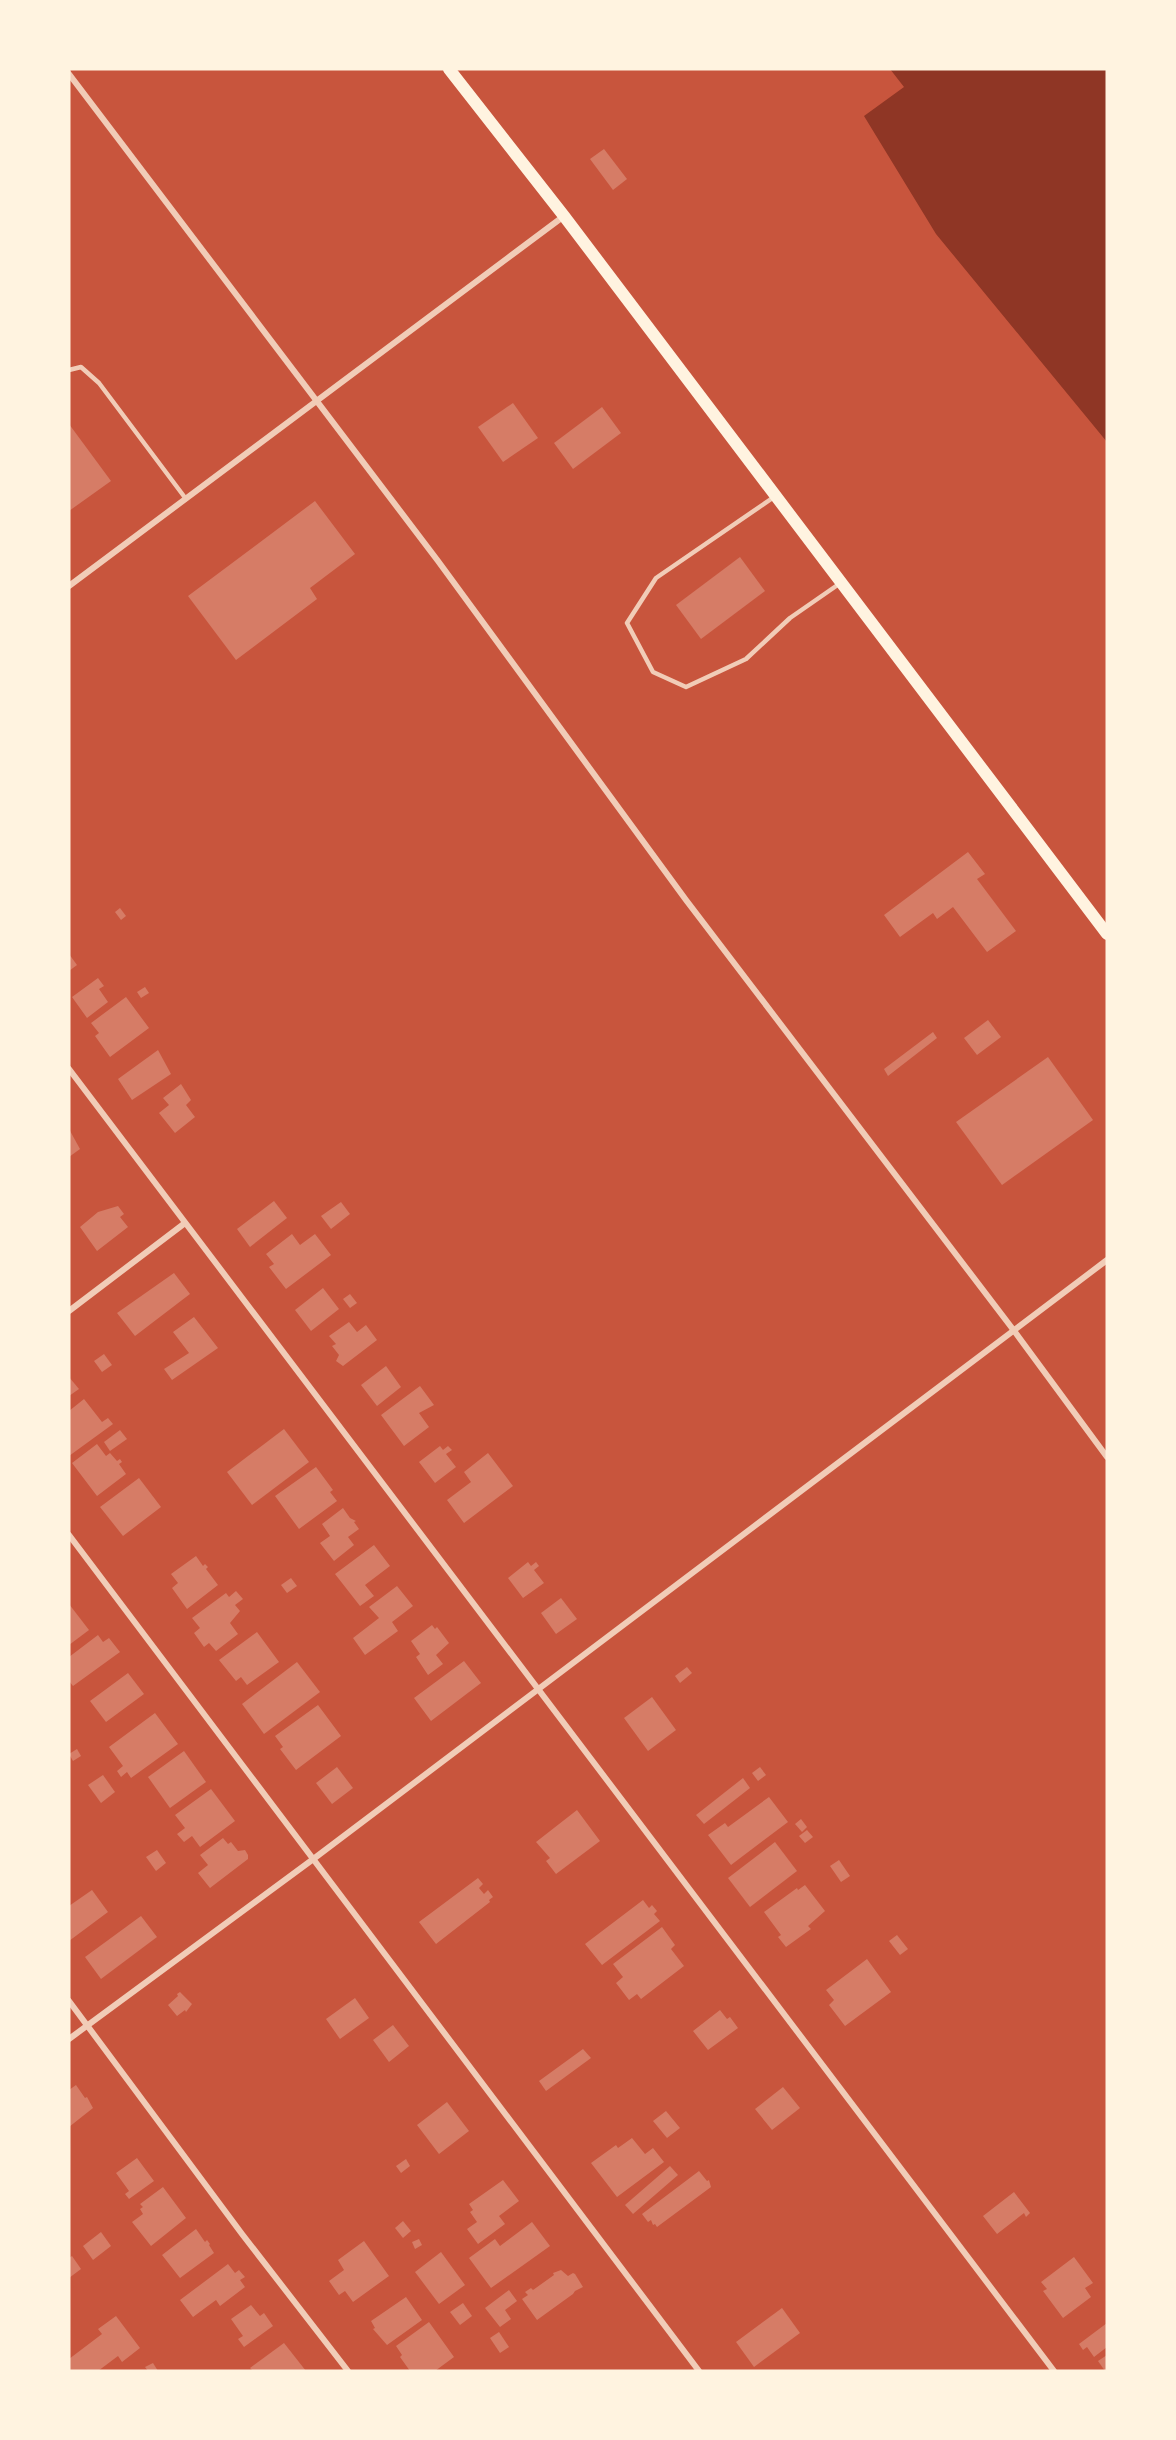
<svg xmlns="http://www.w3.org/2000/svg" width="1176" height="2440" viewBox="0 0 1176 2440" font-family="Commissioner,sans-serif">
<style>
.water{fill:#8f3625}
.building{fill:#d67c66}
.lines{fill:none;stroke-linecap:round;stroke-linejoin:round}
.service{stroke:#f1ccb7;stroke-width:4.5}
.minor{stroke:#f1ccb7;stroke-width:6}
.secondary{stroke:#fff3e0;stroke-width:12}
</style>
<rect width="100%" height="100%" fill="#c8553d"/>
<path class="water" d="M890 69H1107V442L936 234 864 116 904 87Z"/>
<g class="building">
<path d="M604 149 627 179 613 190 590 159Z"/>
<path d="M513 403 538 438 503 462 478 427Z"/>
<path d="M602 407 621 433 573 469 554 443Z"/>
<path d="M69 424 111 481 69 511Z"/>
<path d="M315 501 355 554 310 588 317 599 236 660 188 596Z"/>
<path d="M740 557 765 591 701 639 676 605Z"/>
<path d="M968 852 985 874 977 879 1016 931 987 952 953 907 937 919 933 913 900 937 884 915Z"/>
<path d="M120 908 126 916 121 920 115 912Z"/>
<path d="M69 954 77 965 69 971Z"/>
<path d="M98 978 104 986 99 989 108 1002 87 1018 72 997Z"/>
<path d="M145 987 149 993 141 998 137 992Z"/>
<path d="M126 997 149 1028 110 1057 95 1036 99 1033 91 1023Z"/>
<path d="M988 1020 1001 1037 977 1055 964 1038Z"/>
<path d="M933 1032 937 1038 888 1076 884 1069Z"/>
<path d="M158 1050 171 1074 132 1100 118 1079Z"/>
<path d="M1048 1057 1093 1120 1002 1185 956 1122Z"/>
<path d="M181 1084 191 1100 186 1105 195 1117 175 1133 159 1113 169 1105 163 1098Z"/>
<path d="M69 1129 80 1149 69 1157Z"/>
<path d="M274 1201 287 1218 250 1247 237 1229Z"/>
<path d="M341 1202 350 1214 331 1229 321 1216Z"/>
<path d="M118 1206 124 1214 120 1217 128 1227 97 1251 80 1227 98 1212Z"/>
<path d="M292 1234 300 1245 315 1234 331 1255 286 1289 269 1267 274 1264 266 1254Z"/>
<path d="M174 1273 190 1294 135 1336 117 1313Z"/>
<path d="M323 1288 339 1309 311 1331 295 1310Z"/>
<path d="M350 1294 357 1303 350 1308 343 1299Z"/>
<path d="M194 1317 218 1348 172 1380 164 1369 189 1353 173 1332Z"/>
<path d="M349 1322 357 1332 366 1325 377 1340 343 1366 336 1361 339 1355 332 1346 336 1344 329 1336Z"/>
<path d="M104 1354 112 1365 102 1372 94 1361Z"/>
<path d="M386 1366 401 1387 377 1406 361 1385Z"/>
<path d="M69 1377 79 1389 69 1396Z"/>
<path d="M420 1386 434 1405 419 1413 429 1427 404 1446 381 1415Z"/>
<path d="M84 1399 102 1422 108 1418 113 1424 69 1456V1411Z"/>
<path d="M284 1429 309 1462 252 1505 227 1472Z"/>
<path d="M120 1430 127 1439 110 1451 104 1442Z"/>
<path d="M97 1444 106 1456 110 1453 117 1461 120 1459 122 1462 119 1464 126 1474 97 1496 72 1463Z"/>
<path d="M440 1446 443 1450 448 1446 452 1450 446 1454 456 1467 435 1483 419 1462Z"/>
<path d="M488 1453 513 1486 464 1523 447 1500 471 1482 464 1472Z"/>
<path d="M316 1467 333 1490 330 1492 337 1501 299 1529 275 1496Z"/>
<path d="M139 1478 161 1507 123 1536 100 1507Z"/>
<path d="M343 1508 350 1518 356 1521 354 1522 359 1529 348 1537 354 1545 334 1561 320 1543 330 1536 322 1524Z"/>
<path d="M374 1545 390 1566 365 1585 374 1596 360 1606 335 1574Z"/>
<path d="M196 1556 203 1566 205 1564 208 1567 206 1569 218 1585 187 1609 172 1588 178 1583 171 1574Z"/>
<path d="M528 1562 531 1566 536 1562 539 1566 534 1570 544 1583 523 1598 508 1578Z"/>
<path d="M291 1578 297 1586 287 1593 281 1585Z"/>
<path d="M397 1586 413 1606 392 1622 398 1631 365 1655 353 1638 379 1618 369 1607Z"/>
<path d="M236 1591 243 1599 235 1605 240 1611 230 1623 238 1634 216 1651 209 1643 204 1647 194 1633 200 1628 192 1618 226 1593 229 1597Z"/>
<path d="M561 1598 577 1619 556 1634 541 1613Z"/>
<path d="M69 1604 89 1630 69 1645Z"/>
<path d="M432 1625 435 1629 437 1627 449 1643 436 1655 443 1664 428 1675 416 1657 420 1654 411 1641Z"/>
<path d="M257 1632 279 1662 247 1685 241 1677 236 1681 219 1660Z"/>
<path d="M98 1635 103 1642 109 1638 120 1652 73 1686 69 1681V1657Z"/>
<path d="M464 1661 481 1683 431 1721 414 1698Z"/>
<path d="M297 1662 320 1692 264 1734 242 1704Z"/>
<path d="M687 1667 692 1673 680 1683 675 1676Z"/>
<path d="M128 1673 144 1694 106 1722 90 1701Z"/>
<path d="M652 1697 676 1730 648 1751 624 1718Z"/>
<path d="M318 1705 341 1736 296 1770 280 1749 283 1747 275 1736Z"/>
<path d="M155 1713 178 1744 131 1778 127 1772 121 1777 117 1771 123 1766 109 1747Z"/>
<path d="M77 1749 81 1756 73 1761 69 1754Z"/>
<path d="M184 1751 206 1782 170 1808 148 1777Z"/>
<path d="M337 1767 353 1788 332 1804 316 1783Z"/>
<path d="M760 1767 766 1775 758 1781 752 1773Z"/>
<path d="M103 1775 115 1792 101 1803 88 1785Z"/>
<path d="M743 1778 750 1788 704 1824 696 1815Z"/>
<path d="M211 1789 235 1821 200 1847 192 1836 184 1842 177 1834 185 1828 175 1815Z"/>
<path d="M769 1797 788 1822 731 1865 708 1835 725 1823 728 1827Z"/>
<path d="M577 1810 600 1841 556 1874 546 1861 550 1858 536 1842Z"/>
<path d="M801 1819 807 1827 802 1832 795 1824Z"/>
<path d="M807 1830 813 1837 805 1843 799 1836Z"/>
<path d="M223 1838 228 1844 231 1842 238 1851 245 1850 248 1855V1859L210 1888 198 1873 208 1865 200 1855Z"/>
<path d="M775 1842 797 1871 750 1907 728 1878Z"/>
<path d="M157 1850 166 1863 156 1871 146 1857Z"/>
<path d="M839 1860 850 1876 841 1882 830 1866Z"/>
<path d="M478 1878 483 1884 479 1888 484 1894 488 1890 493 1897 489 1900 490 1902 436 1944 419 1922Z"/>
<path d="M805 1885 825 1911 808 1926 811 1929 786 1947 778 1937 781 1935 764 1912 797 1888 798 1890Z"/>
<path d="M92 1890 108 1912 69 1941V1906Z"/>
<path d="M643 1900 649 1908 652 1905 657 1911 654 1914 660 1921 602 1965 585 1944Z"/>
<path d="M141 1916 157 1937 101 1979 85 1957Z"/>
<path d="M662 1927 675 1945 671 1949 684 1966 641 1999 637 1994 629 2000 616 1983 623 1977 613 1964Z"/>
<path d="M897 1935 908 1949 900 1955 889 1941Z"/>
<path d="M867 1959 891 1992 845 2026 829 2005 834 2000 826 1990Z"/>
<path d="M180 1992 192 2004 186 2012 185 2010 177 2016 168 2005 178 1996 177 1994Z"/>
<path d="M355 1998 369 2018 340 2039 326 2019Z"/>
<path d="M720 2010 727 2019 730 2017 738 2028 708 2050 693 2031Z"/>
<path d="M393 2025 409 2046 389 2062 373 2040Z"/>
<path d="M583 2049 591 2058 546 2091 539 2081Z"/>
<path d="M76 2085 85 2098 87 2097 93 2108 69 2127V2090Z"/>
<path d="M783 2087 800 2108 772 2130 755 2109Z"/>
<path d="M447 2102 469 2131 439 2154 417 2125Z"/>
<path d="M666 2111 680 2128 667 2138 653 2121Z"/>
<path d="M632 2138 645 2154 653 2148 664 2162 617 2197 591 2163 616 2145 618 2148Z"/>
<path d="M137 2158 154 2181 129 2199 125 2194 129 2191 116 2173Z"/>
<path d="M406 2159 410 2166 401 2173 396 2166Z"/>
<path d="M670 2166 678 2175 633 2214 625 2205Z"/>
<path d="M699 2171 707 2181 709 2180 711 2187 657 2227 655 2224 653 2225 651 2220 648 2222 642 2214Z"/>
<path d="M503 2180 519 2201 499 2216 505 2224 478 2244 467 2229 477 2222 470 2212 473 2210 469 2204Z"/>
<path d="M163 2187 186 2218 151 2246 132 2222 143 2214 140 2209 143 2207 140 2204Z"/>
<path d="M1014 2192 1030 2213 1026 2217 1024 2213 997 2234 983 2216Z"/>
<path d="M403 2221 411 2231 403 2238 395 2228Z"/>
<path d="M532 2222 550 2246 491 2288 469 2258 495 2239 500 2246Z"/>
<path d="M196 2229 205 2242 207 2240 210 2244 209 2245 214 2253 180 2278 162 2255Z"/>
<path d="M101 2232 111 2246 93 2260 83 2246Z"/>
<path d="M419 2239 422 2245 415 2249 412 2242Z"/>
<path d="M364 2241 389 2276 353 2302 345 2291 339 2295 329 2281 344 2270 338 2260Z"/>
<path d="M441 2252 465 2285 439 2304 415 2272Z"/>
<path d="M72 2256 81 2269 69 2278V2258Z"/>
<path d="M1074 2257 1093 2283 1085 2288 1091 2297 1063 2318 1043 2291 1047 2289 1041 2282Z"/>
<path d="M228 2264 235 2273 239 2270 245 2277 240 2280 245 2287 220 2306 216 2300 193 2317 180 2300Z"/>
<path d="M561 2270 568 2276 573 2273 575 2274 583 2287 575 2291 573 2294 537 2320 522 2299 528 2295 525 2292 531 2288 533 2290 554 2275 553 2273Z"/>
<path d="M509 2290 517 2301 505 2310 511 2319 500 2327 485 2308Z"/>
<path d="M406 2297 422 2320 387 2345 373 2329 375 2328 371 2321Z"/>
<path d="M463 2303 472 2316 460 2325 450 2312Z"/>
<path d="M251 2305 260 2316 264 2313 273 2326 244 2347 238 2339 243 2336 231 2319Z"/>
<path d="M782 2308 800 2333 754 2367 736 2342Z"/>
<path d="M116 2316 140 2348 122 2362 118 2356 98 2371H69V2359L102 2334 98 2329Z"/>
<path d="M429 2322 454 2357 435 2371H410L400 2357 402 2355 396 2346Z"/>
<path d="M1107 2323V2347L1094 2357 1087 2347 1083 2350 1079 2344Z"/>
<path d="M499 2332 509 2347 500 2353 490 2338Z"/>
<path d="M284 2343 306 2371H253L250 2368Z"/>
<path d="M1107 2355V2371H1105L1098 2361Z"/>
<path d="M153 2363 158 2371H148L145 2367Z"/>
</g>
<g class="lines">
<g class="service">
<path d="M69 370 81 367 99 383 186 499"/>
<path d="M774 497 656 578 627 623 653 672 686 687 746 659 790 618 839 584"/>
</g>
<g class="minor">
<path d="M69 74 438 561 686 900 1015 1332 1107 1457"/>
<path d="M69 586 564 216"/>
<path d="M69 1069 1054 2371"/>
<path d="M69 1311 185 1223"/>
<path d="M69 1535 699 2371"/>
<path d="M69 2001 242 2234 348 2371"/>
<path d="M69 2039 312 1860 1107 1260"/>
</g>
<path class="secondary" d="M449 69 564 216 1107 934"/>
</g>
<rect width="1176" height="2440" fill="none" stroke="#fff3e0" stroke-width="141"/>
</svg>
